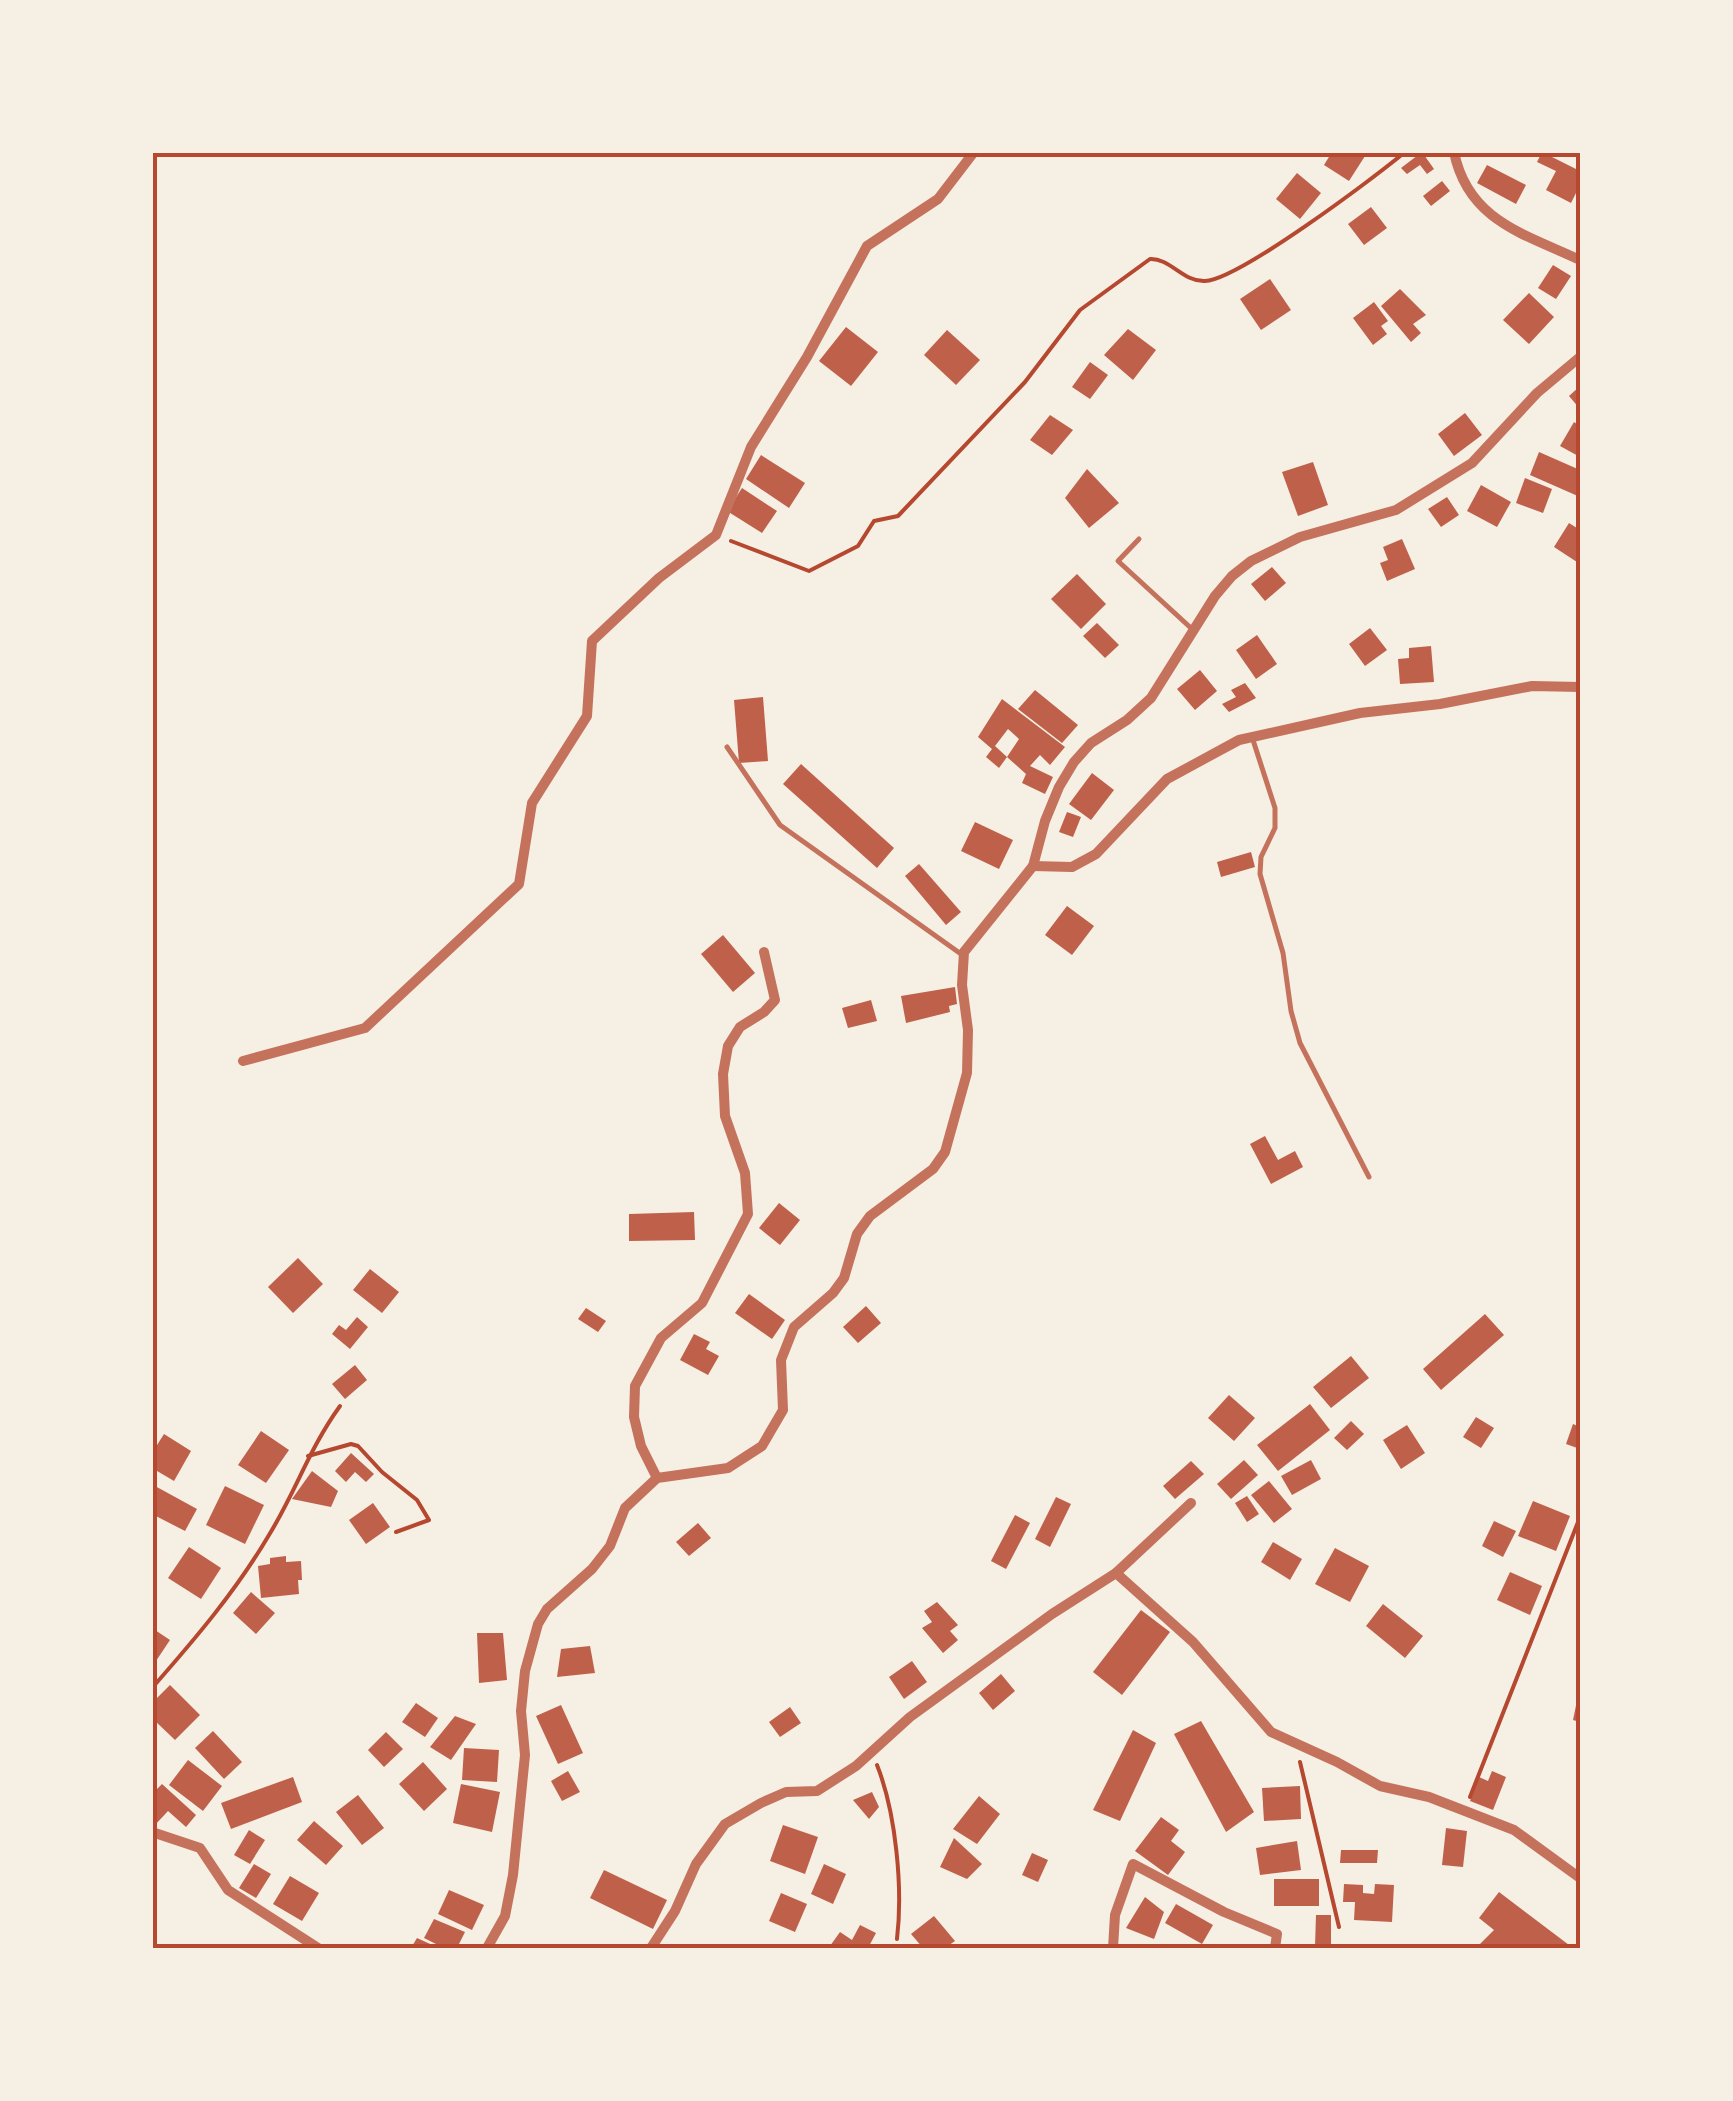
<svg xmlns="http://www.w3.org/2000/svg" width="1733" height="2101" viewBox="0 0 1733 2101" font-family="Arial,sans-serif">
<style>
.building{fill:#bf614a}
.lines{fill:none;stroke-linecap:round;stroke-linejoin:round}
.path{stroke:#b5482f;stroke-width:4}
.service{stroke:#c5725c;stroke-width:5}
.minor{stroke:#c5725c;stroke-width:10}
.neatline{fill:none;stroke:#b5482f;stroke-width:4}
</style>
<rect width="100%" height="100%" fill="#f6efe4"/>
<g class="building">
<path d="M1332 152H1360L1365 156 1349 181 1324 165Z"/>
<path d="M1422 152 1434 169 1427 174 1420 165 1407 174 1401 168Z"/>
<path d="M1542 152 1580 171V185L1571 203 1546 190 1556 171 1537 162Z"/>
<path d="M1487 165 1526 185 1516 204 1477 183Z"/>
<path d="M1297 173 1321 193 1300 219 1276 199Z"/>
<path d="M1442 181 1450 191 1431 206 1423 196Z"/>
<path d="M1371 207 1387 228 1364 245 1348 224Z"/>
<path d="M1553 265 1571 276 1556 299 1538 288Z"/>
<path d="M1270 279 1291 310 1261 330 1240 299Z"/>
<path d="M1400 289 1426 315 1413 324 1421 333 1411 342 1381 306Z"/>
<path d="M1529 293 1554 317 1529 344 1503 320Z"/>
<path d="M1374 302 1388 321 1381 326 1387 334 1373 345 1353 318Z"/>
<path d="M846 327 878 352 851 386 819 361Z"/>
<path d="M1128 329 1156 350 1133 380 1104 355Z"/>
<path d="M947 330 980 360 956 385 924 355Z"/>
<path d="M1090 362 1108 375 1090 399 1072 387Z"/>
<path d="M1580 386V409L1569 396Z"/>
<path d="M1465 413 1482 435 1454 456 1438 434Z"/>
<path d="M1050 415 1073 430 1052 455 1030 440Z"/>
<path d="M1574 422 1580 426V457L1560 446Z"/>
<path d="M1539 452 1580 470V497L1530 475Z"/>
<path d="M761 455 805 483 789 508 746 479Z"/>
<path d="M1313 462 1328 505 1298 516 1282 472Z"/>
<path d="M1087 469 1119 503 1089 528 1065 498Z"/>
<path d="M1525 478 1552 489 1543 513 1516 503Z"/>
<path d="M1481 485 1511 502 1497 527 1467 511Z"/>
<path d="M742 488 777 511 762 533 727 511Z"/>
<path d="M1447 497 1459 515 1441 527 1428 509Z"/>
<path d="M1569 523 1580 530V564L1554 547Z"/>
<path d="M1402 539 1415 569 1387 581 1380 563 1388 560 1383 547Z"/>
<path d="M1272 567 1286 583 1265 601 1251 584Z"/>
<path d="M1077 574 1106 604 1081 629 1051 599Z"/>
<path d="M1097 623 1119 645 1105 658 1083 636Z"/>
<path d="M1370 628 1387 650 1365 666 1349 644Z"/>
<path d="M1257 635 1277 664 1256 679 1236 650Z"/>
<path d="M1431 646 1434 682 1400 684 1398 659 1409 658V648Z"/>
<path d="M1200 670 1217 691 1195 710 1177 689Z"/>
<path d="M1245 683 1256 698 1229 712 1222 704 1236 697 1231 690Z"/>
<path d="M1035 690 1078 725 1062 743 1018 709Z"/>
<path d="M763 697 768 761 739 763 734 700Z"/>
<path d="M1002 699 1065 747 1050 765 1040 755 1030 766 1053 777 1045 794 1022 783 1026 774 1007 757 1019 739 1008 729 995 746 1007 757 999 768 986 757 992 749 978 737Z"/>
<path d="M801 764 894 848 877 868 783 784Z"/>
<path d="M1092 773 1114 790 1091 820 1069 804Z"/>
<path d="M1067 812 1081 817 1073 837 1059 832Z"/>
<path d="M975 822 1013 840 999 869 961 851Z"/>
<path d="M1251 852 1255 867 1221 877 1217 862Z"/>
<path d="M919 864 961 912 946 925 905 876Z"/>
<path d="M1067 906 1094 926 1072 955 1045 935Z"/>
<path d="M723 935 755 973 733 992 701 954Z"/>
<path d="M955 987 957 1004 949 1006 950 1012 906 1023 901 996Z"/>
<path d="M871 1000 877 1021 848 1028 842 1008Z"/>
<path d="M1265 1136 1278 1160 1295 1151 1303 1167 1271 1184 1250 1144Z"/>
<path d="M779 1203 800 1220 780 1245 759 1228Z"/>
<path d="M694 1212 695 1240 629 1241V1214Z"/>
<path d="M298 1258 323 1284 293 1313 268 1287Z"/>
<path d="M370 1269 399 1292 382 1313 353 1290Z"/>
<path d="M749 1294 785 1320 772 1339 735 1313Z"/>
<path d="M866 1306 881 1323 858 1343 843 1327Z"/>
<path d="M586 1308 606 1321 598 1332 578 1319Z"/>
<path d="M1485 1314 1504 1335 1441 1390 1423 1369Z"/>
<path d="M357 1317 368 1327 350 1349 332 1334 339 1325 346 1330Z"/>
<path d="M694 1334 710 1342 706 1349 719 1356 708 1375 680 1360Z"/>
<path d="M1351 1356 1369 1378 1331 1408 1313 1387Z"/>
<path d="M355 1365 367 1380 345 1399 332 1384Z"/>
<path d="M1229 1395 1255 1418 1234 1441 1208 1418Z"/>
<path d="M1310 1404 1330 1430 1278 1471 1257 1445Z"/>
<path d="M1476 1417 1494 1428 1481 1448 1463 1437Z"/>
<path d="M1351 1421 1364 1434 1347 1450 1334 1438Z"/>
<path d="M1573 1424 1580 1427V1449L1566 1444Z"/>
<path d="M1407 1425 1425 1453 1401 1469 1383 1440Z"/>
<path d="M261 1431 289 1450 266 1483 238 1465Z"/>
<path d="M164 1434 191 1451 174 1481 152 1468V1453Z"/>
<path d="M351 1453 374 1474 366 1482 355 1472 346 1482 335 1471Z"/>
<path d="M1244 1460 1258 1475 1231 1499 1217 1484Z"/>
<path d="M1311 1460 1321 1479 1292 1495 1281 1476Z"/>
<path d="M1191 1461 1204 1474 1175 1499 1163 1486Z"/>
<path d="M312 1471 338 1491 331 1507 292 1499Z"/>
<path d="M1269 1481 1292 1509 1274 1523 1251 1495Z"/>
<path d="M155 1486 197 1509 185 1531 152 1514Z"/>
<path d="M225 1486 264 1505 245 1544 206 1525Z"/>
<path d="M1247 1496 1259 1514 1247 1522 1235 1503Z"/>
<path d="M1056 1497 1071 1504 1050 1547 1035 1539Z"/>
<path d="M1533 1501 1570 1516 1556 1551 1518 1536Z"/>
<path d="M373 1503 390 1527 366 1544 349 1520Z"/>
<path d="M1015 1515 1030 1523 1006 1569 991 1561Z"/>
<path d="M1494 1521 1516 1531 1503 1557 1482 1546Z"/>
<path d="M698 1523 711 1538 689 1556 676 1542Z"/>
<path d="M1273 1542 1302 1559 1290 1580 1261 1562Z"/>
<path d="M189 1547 221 1568 201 1599 168 1578Z"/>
<path d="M1335 1548 1369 1566 1350 1602 1315 1584Z"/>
<path d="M286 1556V1562L301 1561 302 1580H298L299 1594 261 1598 258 1566 270 1564V1558Z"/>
<path d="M1510 1572 1542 1586 1530 1615 1497 1600Z"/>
<path d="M251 1592 275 1613 256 1634 233 1613Z"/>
<path d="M937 1602 958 1625 950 1631 958 1640 943 1653 922 1628 932 1622 924 1611Z"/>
<path d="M1383 1604 1423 1636 1405 1658 1366 1626Z"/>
<path d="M1141 1610 1170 1632 1122 1695 1093 1672Z"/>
<path d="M152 1628 170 1640 156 1661 152 1658Z"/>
<path d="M477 1633H503L507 1680 479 1683Z"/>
<path d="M590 1646 595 1673 557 1677 561 1649Z"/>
<path d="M912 1661 927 1682 904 1699 889 1677Z"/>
<path d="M1001 1674 1015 1691 993 1710 979 1693Z"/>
<path d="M170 1685 200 1715 175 1740 152 1718V1703Z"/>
<path d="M1579 1691H1580V1722L1573 1720Z"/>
<path d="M416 1703 438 1718 425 1737 402 1722Z"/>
<path d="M561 1705 583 1753 558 1764 536 1716Z"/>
<path d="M790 1707 801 1723 780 1737 769 1722Z"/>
<path d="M455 1716 476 1724 451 1760 430 1747Z"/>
<path d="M1201 1721 1254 1812 1226 1832 1174 1734Z"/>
<path d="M1133 1730 1156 1743 1120 1821 1093 1810Z"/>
<path d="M213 1731 242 1762 224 1779 195 1748Z"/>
<path d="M386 1732 403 1749 384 1767 368 1750Z"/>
<path d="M464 1748 499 1750 497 1782 462 1780Z"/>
<path d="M188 1760 222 1786 203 1811 169 1785Z"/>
<path d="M423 1762 447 1789 424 1811 399 1784Z"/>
<path d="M568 1771 580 1792 562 1801 551 1781Z"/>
<path d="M1492 1771 1506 1777 1493 1810 1470 1801 1479 1777 1488 1781Z"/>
<path d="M293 1777 302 1802 231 1829 221 1803Z"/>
<path d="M162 1784 196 1815 186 1827 168 1811 155 1825 152 1822V1794Z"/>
<path d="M461 1784 500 1792 492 1832 453 1823Z"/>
<path d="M1300 1786 1301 1819 1264 1821 1262 1788Z"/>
<path d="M872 1792 879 1807 869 1819 853 1800Z"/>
<path d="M358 1795 384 1828 362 1845 336 1812Z"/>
<path d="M979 1796 1000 1814 977 1844 953 1829Z"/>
<path d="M1161 1817 1179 1830 1171 1841 1185 1852 1168 1875 1135 1851Z"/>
<path d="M314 1821 343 1846 326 1865 297 1840Z"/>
<path d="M783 1825 818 1837 805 1874 770 1861Z"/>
<path d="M1446 1828 1467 1831 1463 1867 1442 1865Z"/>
<path d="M249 1830 265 1840 250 1864 234 1855Z"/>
<path d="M954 1838 982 1864 967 1879 940 1867Z"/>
<path d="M1297 1841 1301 1870 1260 1875 1256 1848Z"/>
<path d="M1341 1850H1378L1377 1863H1340Z"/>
<path d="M1032 1853 1048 1860 1038 1882 1022 1875Z"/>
<path d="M254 1864 271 1874 256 1898 239 1888Z"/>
<path d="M824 1864 846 1874 833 1904 811 1894Z"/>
<path d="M604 1870 667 1900 653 1929 590 1898Z"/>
<path d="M290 1876 319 1893 302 1921 273 1904Z"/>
<rect x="1274" y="1879" width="45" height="27"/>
<path d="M1344 1884 1363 1885V1893L1374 1894 1375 1884 1394 1885 1392 1922 1354 1920 1355 1902H1343Z"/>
<path d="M449 1890 484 1905 472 1930 438 1914Z"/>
<path d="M1499 1892 1573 1948H1476L1494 1930 1479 1918Z"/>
<path d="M781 1893 807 1904 795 1932 769 1921Z"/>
<path d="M1145 1897 1164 1912 1154 1939 1126 1928Z"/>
<path d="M1176 1904 1213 1925 1202 1944 1165 1923Z"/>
<path d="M1316 1915H1331V1947L1315 1946Z"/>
<path d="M934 1916 955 1941 945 1948H923L911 1934Z"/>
<path d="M434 1919 465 1932 457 1948H444L424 1938Z"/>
<path d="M860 1925 876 1933 868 1948 830 1946 840 1932 852 1940Z"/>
<path d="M417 1938 439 1948H411Z"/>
</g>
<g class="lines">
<g class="path">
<path d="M731 541 809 571 858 546 874 521 898 516 1025 382 1080 310 1150 259C1170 258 1183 282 1205 281 1238 280 1374 178 1405 152"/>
<path d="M308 1456 351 1444 358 1446 382 1472 417 1500 429 1520 396 1532"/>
<path d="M152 1688C195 1639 236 1591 269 1535 296 1491 309 1449 340 1406"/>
<path d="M1300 1762 1339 1927"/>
<path d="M877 1765C896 1813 903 1888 897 1939"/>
<path d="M1470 1797 1580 1517"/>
</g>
<g class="service">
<path d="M1139 539 1118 561 1192 629"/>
<path d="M1253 740 1275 808V828L1261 857 1260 874 1283 953 1291 1011 1300 1043 1369 1177"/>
<path d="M727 747 780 825 961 954"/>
</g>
<g class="minor">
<path d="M1454 152C1468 221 1525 234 1580 260"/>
<path d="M1033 866 1072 867 1096 854 1167 779 1239 740 1360 713 1440 704 1532 686 1580 687"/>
<path d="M243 1061 365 1028 519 884 532 803 587 716 592 641 659 578 716 535 751 447 807 357 867 246 938 199 974 152"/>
<path d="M657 1478 641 1446 634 1417 635 1386 661 1338 702 1303 748 1214 745 1173 725 1116 723 1074 728 1046 740 1027 764 1012 775 1000 764 952"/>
<path d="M1116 1573 1193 1642 1271 1732 1337 1762 1380 1786 1429 1797 1514 1830 1580 1878"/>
<path d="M152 1832 200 1848 228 1890 318 1948"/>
<path d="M487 1948 505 1916 513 1875 525 1755 521 1711 525 1671 538 1624 547 1609 592 1569 610 1546 625 1508 657 1478 728 1468 762 1446 783 1410 781 1360 794 1327 833 1293 844 1278 857 1234 870 1216 933 1169 945 1152 967 1073 968 1030 962 985 964 952 1033 866 1045 821 1059 787 1074 762 1091 743 1127 720 1151 698 1215 596 1232 576 1251 561 1300 537 1396 510 1472 463 1537 393 1580 357"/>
<path d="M651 1948 675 1911 696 1864 725 1824 761 1803 786 1792 817 1791 856 1766 910 1717 1052 1614 1116 1573 1191 1503"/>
<path d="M1113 1948 1115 1915 1133 1864 1224 1912 1277 1934 1275 1948"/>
</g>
</g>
<rect width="1733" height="2101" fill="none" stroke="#f6efe4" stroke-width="310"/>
<rect x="155" y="155" width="1423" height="1791" class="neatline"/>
</svg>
